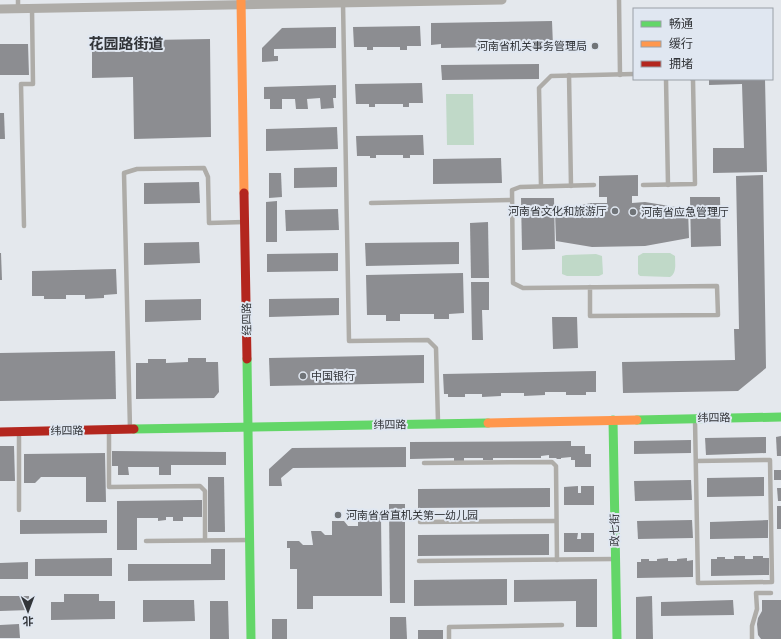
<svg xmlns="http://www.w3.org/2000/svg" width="781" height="639" viewBox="0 0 781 639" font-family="'DejaVu Sans','Noto Sans SC',sans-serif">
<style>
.green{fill:#c0d9c8}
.building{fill:#8c8d91}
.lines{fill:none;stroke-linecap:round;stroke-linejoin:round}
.lane{stroke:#aeaca8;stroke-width:4.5}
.street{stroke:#aeaca8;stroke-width:9}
.fast{stroke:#63d668;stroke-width:9}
.slow{stroke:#ff974d;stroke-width:9}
.jam{stroke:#b3261e;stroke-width:9}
.poi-dot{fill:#707478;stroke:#e0e7f1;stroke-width:1.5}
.labels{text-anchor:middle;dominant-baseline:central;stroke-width:4;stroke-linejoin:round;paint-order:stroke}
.poi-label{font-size:11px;fill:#323539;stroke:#e0e7f1;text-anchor:start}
.street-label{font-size:11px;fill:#323539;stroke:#e0e7f1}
.district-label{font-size:15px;font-weight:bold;fill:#323539;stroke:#e0e7f1}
</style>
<rect width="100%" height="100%" fill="#e4e8ed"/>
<g class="green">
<path d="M446 94H473L474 145H447Z"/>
<path d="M643 253H670L675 256C675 263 677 273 670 277L640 276 638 274V256Z"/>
<path d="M596 254 602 256 603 274 599 276H567L562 274V256L566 255Z"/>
</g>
<g class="building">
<path d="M552 21 553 46 441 48V44L431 45V23Z"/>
<path d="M420 26 421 46H407V50H400V47H373V50H367V47H354L353 27Z"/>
<path d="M336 27V48L274 49V56H278V61L262 62V48L282 28Z"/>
<path d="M210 39 211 137 134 139 133 77 92 78V41Z"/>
<path d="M0 44H28L29 75H0Z"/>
<path d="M539 64V79L442 80 441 65Z"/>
<path d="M709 79H765L767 172 713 173V148H744L742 84 709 85Z"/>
<path d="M422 83 423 103H409V107H403V104H375V107H369V104H356L355 84Z"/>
<path d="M336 85V98H333L334 108 321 109 320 98 307 99 308 109H296L295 99H282V109H270V99H264V87Z"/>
<path d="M0 113H4L5 139H0Z"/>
<path d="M337 127 338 149 266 151V129Z"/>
<path d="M423 135 424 155H410V158H403V155H376V158H370V156H357L356 136Z"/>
<path d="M501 158 502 183 433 184V159Z"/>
<path d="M337 167V187L294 188V168Z"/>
<path d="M269 173H281L282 197 269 198Z"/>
<path d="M638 175V196H632V203L645 202 688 209 689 238 645 246 592 247 556 241 555 211 591 203H607V197H599V176Z"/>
<path d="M763 175 766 368 738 391 623 393 622 362 735 360 734 329H739L736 176Z"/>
<path d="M199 182 200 203 144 204V183Z"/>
<path d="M690 197H720L721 246 691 247Z"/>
<path d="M521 198H554L555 249 522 250Z"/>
<path d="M277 201V242H266V202Z"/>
<path d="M338 209 339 230 286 231 285 210Z"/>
<path d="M488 222 489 278H471L470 223Z"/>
<path d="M199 242 200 263 144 265V243Z"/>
<path d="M459 242V264L366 266 365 243Z"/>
<path d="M0 253H1L2 280H0Z"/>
<path d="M338 253V271L267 272V254Z"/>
<path d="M116 269 117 294 104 295V298L85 299V295H66V299H44V296H32V271Z"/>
<path d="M463 273 464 313 449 314V319H434V314H400V321H386V315H367L366 275Z"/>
<path d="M471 282H489V310H482L483 340H472Z"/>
<path d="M339 298V315L269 317V299Z"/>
<path d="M201 299V320L145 322V300Z"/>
<path d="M552 317H577L578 348 553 349Z"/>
<path d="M115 351 116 399 0 401V353Z"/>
<path d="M424 355V383L270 386 269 358Z"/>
<path d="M188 358H206V362H218L219 392 214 398 136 399V363H148V359H166V363L188 362Z"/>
<path d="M596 371V392H586V395H566V392H545V395L524 396V393H501V396L482 397V394H465V397H448V394H444L443 374Z"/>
<path d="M781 436V456H777L776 437Z"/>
<path d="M766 437V453L706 455 705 438Z"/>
<path d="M691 440V453L634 454V441Z"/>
<path d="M571 441V446H585V454H591V467H575V460H571V457L561 458V459H557L556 458H549V455L541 456V458H493V460H483V458H464V461H454V458L410 459V442Z"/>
<path d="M0 446H14L15 481H0Z"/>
<path d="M406 447V467L293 468 281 478 282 486H269V469L292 448Z"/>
<path d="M112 451 226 452V465H171V475H159V467H128L129 475H118V466H112Z"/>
<path d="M105 453 106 502H86V477H41L35 483H24V454Z"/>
<rect x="774" y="470" width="7" height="10"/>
<path d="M208 477H224L225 532H208Z"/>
<path d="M764 477V496L707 497V478Z"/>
<path d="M691 480 692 500 635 501 634 481Z"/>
<path d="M578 486V493H581V486H594V505H564V487Z"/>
<path d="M550 488V507L418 508V489Z"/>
<path d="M777 488H781V501H778Z"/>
<path d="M202 500V517H183V521H173V517H166V520L158 521V518H137V550H117V501Z"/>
<path d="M389 504H405V603H390Z"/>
<rect x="777" y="506" width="4" height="23"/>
<path d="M358 512H366L370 517H381L382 596H313V609H297V569H290V548H287V541H299L303 545H313L311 531H321L325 535H332V521H344L348 526H358V519H354V515Z"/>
<path d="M20 520H107V533L20 534Z"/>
<path d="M692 520 693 538 638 539 637 521Z"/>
<path d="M768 520V538L710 539V522Z"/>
<path d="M564 533H578L577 539H581V533H594V552H564Z"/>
<path d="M549 534V555L418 556V535Z"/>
<path d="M211 549H225V580L128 581V564H211Z"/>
<path d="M734 556H745V559H753V556H763V558H769V575L711 576V559H717V557H725V559H734Z"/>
<path d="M112 558V576H35V559Z"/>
<path d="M668 558V561H677V559L687 558V561L693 560V577L637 578V562H641V559H649V561H657V559Z"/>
<path d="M28 562V579H0V563Z"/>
<path d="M507 579V605L414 606V580Z"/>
<path d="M597 579V627H576V601L514 602V580Z"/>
<path d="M64 594H99V601H115V619L51 620V602H64Z"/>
<path d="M0 596H29L30 610 0 611Z"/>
<path d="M652 596 653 639H636V597Z"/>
<path d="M143 600H194L195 621 143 622Z"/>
<path d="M733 600 734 615 661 616V602Z"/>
<path d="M762 600H781V639H761L758 635 757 624 758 618 762 611Z"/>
<path d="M210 601H228L229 639H210Z"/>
<path d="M390 617H406L407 639H390Z"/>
<rect x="272" y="619" width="15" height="20"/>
<path d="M19 624 20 638H0V625Z"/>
<rect x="418" y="630" width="25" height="9"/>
</g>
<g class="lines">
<g class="lane">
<path d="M18 0V9"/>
<path d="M619 0 620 75"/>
<path d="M343 3 349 341 428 340 436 348 438 422"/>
<path d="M569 75 571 186"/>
<path d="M666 79 668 185"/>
<path d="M643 185 695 184 693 80 692 79"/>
<path d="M541 186 539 88 551 76 634 74"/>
<path d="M371 203 511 200"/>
<path d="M24 226 21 84H33L32 9"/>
<path d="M590 287V316L718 315 717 286 523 288 513 283 512 190 520 187 594 185"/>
<path d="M695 420 698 583 772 582 770 460 696 461"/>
<path d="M130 429 124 173 137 169 204 168 208 177 209 223 244 222"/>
<path d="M109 430V487L200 486 205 491V540"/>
<path d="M19 431V510"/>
<path d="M424 463 552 462 556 466 557 560"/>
<path d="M420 522 556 521"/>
<path d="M146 541 249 540"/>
<path d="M419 561 614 559"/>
<path d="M449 639V627L562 625"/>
<path d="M752 639V626L757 609 756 593H771"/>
</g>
<path class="street" d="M0 9 502 0"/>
<g class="fast">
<path d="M247 359 251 639"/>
<path d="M613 420 617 639"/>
<path d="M637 420 781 417"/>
<path d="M134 429 488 423"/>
</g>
<g class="slow">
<path d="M241 0 244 193"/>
<path d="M488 423 637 420"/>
</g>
<g class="jam">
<path d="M244 193 247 359"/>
<path d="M0 432 134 429"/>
</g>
</g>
<g class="poi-dot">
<circle cx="595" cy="46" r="4"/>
<circle cx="615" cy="211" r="4"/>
<circle cx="633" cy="212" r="4"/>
<circle cx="303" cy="376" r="4"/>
<circle cx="338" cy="515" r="4"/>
</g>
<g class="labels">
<g class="poi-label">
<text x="587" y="46" text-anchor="end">河南省机关事务管理局</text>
<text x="607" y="211" text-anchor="end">河南省文化和旅游厅</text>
<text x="641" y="212">河南省应急管理厅</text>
<text x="311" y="376">中国银行</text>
<text x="346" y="515">河南省省直机关第一幼儿园</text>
</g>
<g class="street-label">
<text transform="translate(247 319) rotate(-91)">经四路</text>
<text transform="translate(714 418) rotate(-1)">纬四路</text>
<text transform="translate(390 425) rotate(-1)">纬四路</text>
<text transform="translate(67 431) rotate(-1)">纬四路</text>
<text transform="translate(615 530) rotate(-91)">政七街</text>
</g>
<g class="district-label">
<text x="126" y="44">花园路街道</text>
</g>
</g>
<rect x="633" y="8" width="140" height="72" fill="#e0e7f1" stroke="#9aa0a7"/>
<rect x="641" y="21" width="20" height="6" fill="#63d668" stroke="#9aa0a7"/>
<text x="669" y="28" font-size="12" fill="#323539">畅通</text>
<rect x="641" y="41" width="20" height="6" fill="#ff974d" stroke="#9aa0a7"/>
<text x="669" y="48" font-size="12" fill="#323539">缓行</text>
<rect x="641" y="61" width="20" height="6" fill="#b3261e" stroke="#9aa0a7"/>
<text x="669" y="68" font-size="12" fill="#323539">拥堵</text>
<g transform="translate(28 611) rotate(179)" stroke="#e0e7f1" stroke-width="3" paint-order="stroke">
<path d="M0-3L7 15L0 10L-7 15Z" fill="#323539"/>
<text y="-6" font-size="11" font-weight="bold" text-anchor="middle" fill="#323539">北</text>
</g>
</svg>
